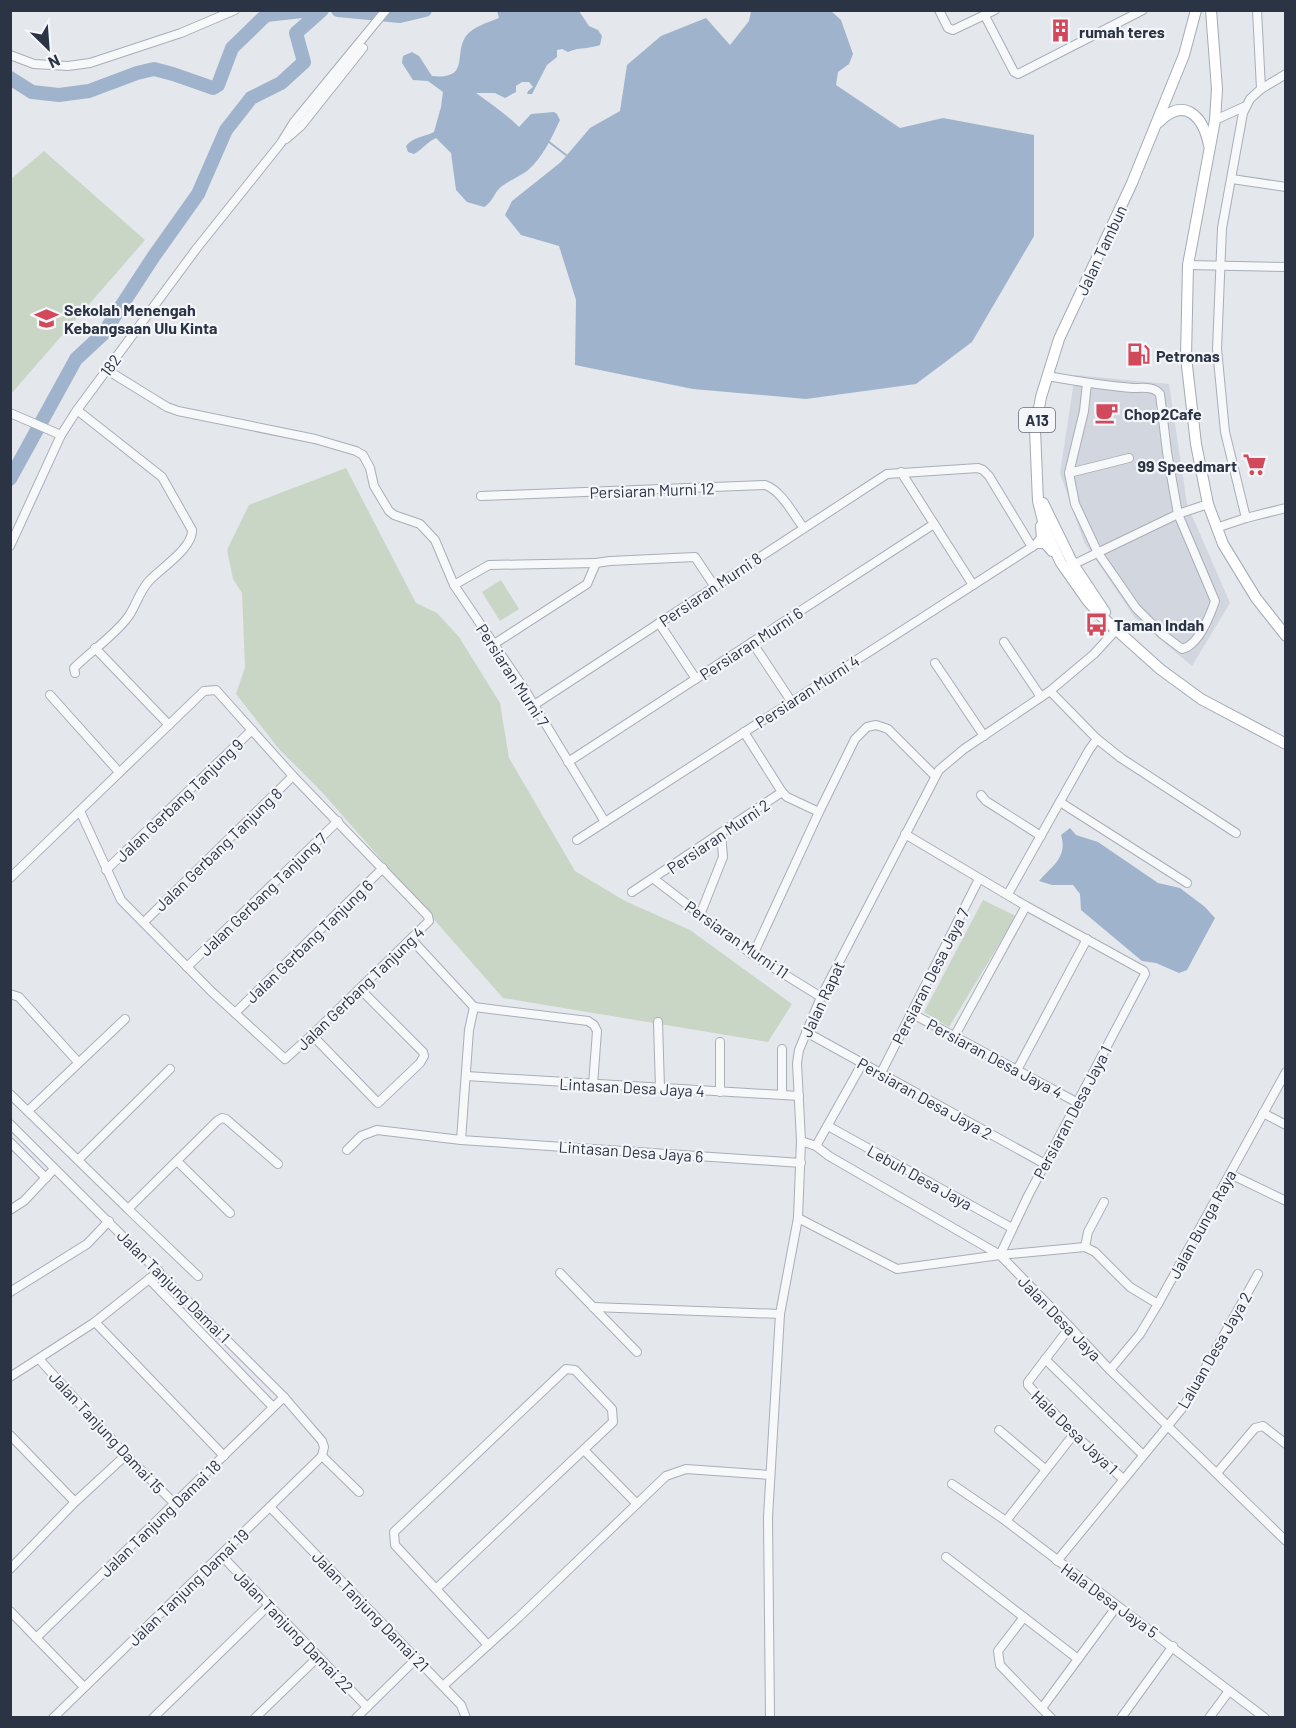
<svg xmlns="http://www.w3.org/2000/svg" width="1296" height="1728" viewBox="0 0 1296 1728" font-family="Barlow,sans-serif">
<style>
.built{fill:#d2d6de}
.green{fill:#c9d6c5}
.water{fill:#9fb4cc}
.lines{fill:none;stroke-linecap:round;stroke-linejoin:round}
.stream{stroke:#9fb4cc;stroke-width:2}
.river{stroke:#9fb4cc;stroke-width:14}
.minor-casing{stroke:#a9aeb7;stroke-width:10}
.major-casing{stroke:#a3abb8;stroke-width:12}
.minor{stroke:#f7f8fa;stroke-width:8}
.major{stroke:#fff;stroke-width:10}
.labels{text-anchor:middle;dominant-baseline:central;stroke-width:4.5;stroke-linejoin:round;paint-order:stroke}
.shield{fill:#f4f6f9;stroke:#676e7b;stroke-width:1.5}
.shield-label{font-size:15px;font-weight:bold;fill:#2b3445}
.poi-label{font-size:16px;font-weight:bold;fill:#2b3445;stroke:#f4f6f9;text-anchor:start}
.street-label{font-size:16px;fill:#2b3445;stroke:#f4f6f9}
</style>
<rect width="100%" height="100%" fill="#e4e7ec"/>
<path class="built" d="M1075 375 1169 384 1187 504 1230 603 1192 666 1135 618 1084 542 1060 473Z"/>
<g class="green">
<path d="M44 151 145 240 11 394V179Z"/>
<path d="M346 468 416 603 437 613 459 637 500 703 509 758 575 871 625 901 690 930 792 1004 768 1042 503 998 321 791 279 749 236 694 245 667 242 593 233 579 227 550 249 505Z"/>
<path d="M501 580 519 609 500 621 482 592Z"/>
<path d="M983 900 1016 916 949 1027 924 1012Z"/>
</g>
<g class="water">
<path d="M497 11H579L589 26 598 30 602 36 600 45C589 49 579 47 568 52L562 49 557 50V57L547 65 532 94H527L528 91 533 87 529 82H522L516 86V92L505 98 495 93H476C491 104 506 114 519 127L531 114 554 112 557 114 560 120C552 137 542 159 527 171 519 177 510 180 502 186 494 192 493 202 484 207L467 202 456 190 451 153 436 138C427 142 423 149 414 154L408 152 406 146C413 137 424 137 434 132L441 107 443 92 428 81 413 80 402 63 403 56 412 52 419 56 432 76C471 80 453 54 466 36 474 26 487 23 499 18Z"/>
<path d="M751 11H831L841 20 853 54 849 64 838 72 836 85 900 128 943 118 1034 135V236L972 342 916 384 806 399 693 389 575 365 576 300 559 246 521 235 505 215 512 201 561 162 590 128 620 111 627 65 661 36 706 18 730 45 749 21Z"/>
<path d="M1070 828 1076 835 1098 842 1158 883 1180 888 1205 907 1215 918 1187 970 1179 973 1156 963 1142 961 1081 910 1080 894 1073 885H1052L1039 881C1052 866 1068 857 1061 835Z"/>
</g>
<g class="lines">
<path class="stream" d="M549 142 566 155"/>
<g class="river">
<path d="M338 10 400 16 425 10"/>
<path d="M10 78 32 92 59 95 89 91 137 73 154 69 173 74 213 88 218 85 232 48 266 15 311 10"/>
<path d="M10 479 76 359 103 334 154 256 198 194 226 130 251 98 281 83 304 62 296 33 322 10"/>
</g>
<defs>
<g id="minor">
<path d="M939 10 948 28 953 30 995 10"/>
<path d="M985 16 1014 72 1018 74 1143 10"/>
<path d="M10 55 34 64 68 66 90 63 181 33 235 10"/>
<path d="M1261 89 1286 74"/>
<path d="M1215 120 1246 106"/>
<path d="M286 139 301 126 363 48"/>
<path d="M1232 179 1286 187"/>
<path d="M1188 265 1286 267"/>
<path d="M107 370 167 407 178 411 315 439 356 451 363 455 370 468 374 486 389 511 394 515 420 524 435 540 454 585 525 690 605 822"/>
<path d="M1047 376C1076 381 1104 386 1133 388 1142 388 1154 386 1160 394L1167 452 1178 514 1215 601C1210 616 1198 646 1182 649L1162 634 1136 608 1098 553 1075 504 1069 473 1084 411 1087 383"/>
<path d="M10 413 61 435"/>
<path d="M901 472 973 585"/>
<path d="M1069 473 1129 458"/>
<path d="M481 496 765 485C781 490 793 514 803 527"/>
<path d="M1246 518 1225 432 1217 349 1222 228 1243 113 1250 99 1261 89 1257 10"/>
<path d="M1216 528 1246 518 1286 508"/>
<path d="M10 546 61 435 77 410 197 248 281 143 294 122 386 10"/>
<path d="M1068 567 1178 514 1208 504"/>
<path d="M454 585 489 565 596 563"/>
<path d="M659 623 696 679"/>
<path d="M752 642 791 701"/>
<path d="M1004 642 1041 697"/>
<path d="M494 644 587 584 596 563 610 561 695 557 715 587"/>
<path d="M95 648 169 725"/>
<path d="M935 663 984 736"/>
<path d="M75 673 74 668C91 651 114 636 128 617 136 606 139 592 149 581 161 568 193 548 192 530L162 477 77 410"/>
<path d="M1050 691 1097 739 1121 758 1236 833"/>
<path d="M50 695 119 772"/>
<path d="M534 705 887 474 978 468 983 470 989 476 1032 547"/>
<path d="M744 732 782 792 787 797 819 812"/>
<path d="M568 762 934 524"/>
<path d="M981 795 986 801 1041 836"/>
<path d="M1060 802 1187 883"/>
<path d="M905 834 1026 906 1144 971 1145 974 1028 1196 1000 1255"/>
<path d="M577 840 1035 545"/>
<path d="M106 870 252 730"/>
<path d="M10 878 204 691 216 690 293 776 428 916 429 921 312 1035 285 1059 211 991 121 900 80 811"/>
<path d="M654 879 753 955 821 997"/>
<path d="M632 892 782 792"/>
<path d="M1008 894 1089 750 1097 739"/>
<path d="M700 915 723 857 721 833"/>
<path d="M144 922 293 776"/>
<path d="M412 940 474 1007"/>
<path d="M753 955 819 812 855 739 867 727 876 725 888 729 935 776"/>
<path d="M187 967 338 821"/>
<path d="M10 994 19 997 78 1062"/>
<path d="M474 1007 588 1021 594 1025 597 1031 593 1085"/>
<path d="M235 1013 383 868"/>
<path d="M911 1013 1078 1103"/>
<path d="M658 1022 660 1088"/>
<path d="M806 1032 1045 1164"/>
<path d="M312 1035 378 1103 420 1063 424 1056 423 1052 360 989"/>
<path d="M954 1037 1026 906"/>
<path d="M720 1042V1092"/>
<path d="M1017 1070 1087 939"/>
<path d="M881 1073 979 879"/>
<path d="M466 1076 799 1096"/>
<path d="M10 1094 128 1209 217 1121 222 1118 226 1119 278 1164"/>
<path d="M782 1095V1049"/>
<path d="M28 1111 125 1019"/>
<path d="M1263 1113 1286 1125"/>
<path d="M10 1124 284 1397 322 1441 324 1447 322 1456"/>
<path d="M828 1126 1012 1228"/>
<path d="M461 1140 469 1030 474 1007"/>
<path d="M801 1141 816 1146 829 1156 1000 1255 1070 1327 1110 1370 1286 1541"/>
<path d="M10 1142 46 1178"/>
<path d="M816 1146 862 1064"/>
<path d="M347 1150 361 1136 377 1130 461 1140 801 1163"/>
<path d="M78 1160 170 1069"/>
<path d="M177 1161 230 1213"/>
<path d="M1230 1174 1286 1201"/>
<path d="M128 1209 198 1276"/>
<path d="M10 1210 24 1201 54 1169"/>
<path d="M798 1218 897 1269 1000 1255 1085 1247 1095 1252 1130 1287 1158 1304"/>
<path d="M1085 1247 1088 1232 1104 1202"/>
<path d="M560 1273 637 1352"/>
<path d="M149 1279 273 1407"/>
<path d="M10 1292 87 1244 109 1221"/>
<path d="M593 1307 780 1314"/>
<path d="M95 1322 224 1456"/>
<path d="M1070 1327 1028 1382V1385L1074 1434 1123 1479"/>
<path d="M39 1359 126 1455 175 1504"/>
<path d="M1045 1359 1143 1455"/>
<path d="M1110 1370 1140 1334 1158 1304 1286 1072"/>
<path d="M10 1377 95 1322 159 1271"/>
<path d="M999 1430 1045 1469"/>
<path d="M10 1435 75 1502"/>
<path d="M584 1450 637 1504"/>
<path d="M322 1456 359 1492"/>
<path d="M1217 1473 1255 1428 1263 1426 1286 1444"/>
<path d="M952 1484 1006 1521 1265 1718"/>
<path d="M270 1507 461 1705 466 1718"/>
<path d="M1006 1521 1074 1434"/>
<path d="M221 1555 367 1707"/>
<path d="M946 1557 1078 1659"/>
<path d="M1057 1561 1184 1406 1258 1274"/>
<path d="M10 1569 75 1502 126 1455"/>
<path d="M436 1589 613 1422 612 1409 575 1370 566 1369 394 1532 395 1545 488 1645"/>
<path d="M10 1611 84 1687"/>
<path d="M1024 1617 998 1651 1000 1665 1051 1718"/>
<path d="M36 1638 284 1397"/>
<path d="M443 1686 519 1617 666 1476 686 1469 770 1475"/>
<path d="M1042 1708 1117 1606"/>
<path d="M53 1718 322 1456"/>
<path d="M153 1718 269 1605"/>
<path d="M255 1718 318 1657"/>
<path d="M356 1718 417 1658"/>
<path d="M770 1718 768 1517 780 1314 798 1218 801 1141 797 1063 799 1050 821 997 939 770 964 749 1050 691 1094 654 1116 630"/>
<path d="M1121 1718 1173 1646"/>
<path d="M1209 1718 1229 1691"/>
</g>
<g id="major">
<path d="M1196 10 1184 55 1132 183 1059 339 1041 397 1035 430 1038 501 1045 529 1061 563 1087 600 1101 616 1160 669 1201 699 1286 744"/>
<path d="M1211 10 1217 89 1215 120 1188 265 1186 357 1196 444 1208 504 1223 544 1256 598 1286 636"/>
<path d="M1159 122C1184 96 1203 116 1209 145"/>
<path d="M1043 503 1073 564 1105 612"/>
<path d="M1041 526 1042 538 1038 543H1045L1052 551"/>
</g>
</defs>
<use href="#minor" class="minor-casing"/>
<use href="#major" class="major-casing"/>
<use href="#minor" class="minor"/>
<use href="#major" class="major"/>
</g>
<defs>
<symbol id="building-bare" viewBox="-9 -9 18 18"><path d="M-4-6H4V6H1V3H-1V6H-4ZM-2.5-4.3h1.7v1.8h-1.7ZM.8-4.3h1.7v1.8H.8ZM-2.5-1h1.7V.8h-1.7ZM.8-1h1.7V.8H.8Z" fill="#d1495b" stroke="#f4f6f9" stroke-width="2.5" paint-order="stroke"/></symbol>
<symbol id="school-bare" viewBox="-9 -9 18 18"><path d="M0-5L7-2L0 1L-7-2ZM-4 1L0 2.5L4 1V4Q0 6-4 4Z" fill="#d1495b" stroke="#f4f6f9" stroke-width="2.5" paint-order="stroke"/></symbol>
<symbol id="fuel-bare" viewBox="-9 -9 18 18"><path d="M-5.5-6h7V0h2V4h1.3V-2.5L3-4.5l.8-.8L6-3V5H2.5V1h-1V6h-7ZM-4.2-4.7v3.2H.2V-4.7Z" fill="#d1495b" stroke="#f4f6f9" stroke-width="2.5" paint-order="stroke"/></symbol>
<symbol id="cafe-bare" viewBox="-9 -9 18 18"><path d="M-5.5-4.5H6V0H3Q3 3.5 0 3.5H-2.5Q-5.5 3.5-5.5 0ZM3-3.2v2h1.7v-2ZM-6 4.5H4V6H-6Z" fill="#d1495b" stroke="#f4f6f9" stroke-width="2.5" paint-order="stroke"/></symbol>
<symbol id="supermarket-bare" viewBox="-9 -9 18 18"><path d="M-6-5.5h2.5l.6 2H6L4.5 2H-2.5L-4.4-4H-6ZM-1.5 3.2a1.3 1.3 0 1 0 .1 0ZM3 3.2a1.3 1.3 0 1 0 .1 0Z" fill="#d1495b" stroke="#f4f6f9" stroke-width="2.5" paint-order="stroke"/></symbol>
<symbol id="bus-bare" viewBox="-9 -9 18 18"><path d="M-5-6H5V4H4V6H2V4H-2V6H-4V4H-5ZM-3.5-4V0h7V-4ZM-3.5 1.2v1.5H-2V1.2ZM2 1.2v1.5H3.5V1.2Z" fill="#d1495b" stroke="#f4f6f9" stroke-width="2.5" paint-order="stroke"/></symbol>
</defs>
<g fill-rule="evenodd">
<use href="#building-bare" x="1044" y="14" width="33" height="33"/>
<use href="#school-bare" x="30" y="302" width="33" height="33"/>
<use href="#fuel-bare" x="1122" y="338" width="33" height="33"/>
<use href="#cafe-bare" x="1090" y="396" width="33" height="33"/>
<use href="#supermarket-bare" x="1238" y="448" width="33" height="33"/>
<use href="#bus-bare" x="1080" y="608" width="33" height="33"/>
</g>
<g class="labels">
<rect class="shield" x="1019" y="408" width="36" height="24" rx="4.5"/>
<g class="shield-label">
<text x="1037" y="420">A13</text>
</g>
<g class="poi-label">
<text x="1079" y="31">rumah teres</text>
<text x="64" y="309">Sekolah Menengah<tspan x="64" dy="18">Kebangsaan Ulu Kinta</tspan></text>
<text x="1156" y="355">Petronas</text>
<text x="1124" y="413">Chop2Cafe</text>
<text x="1237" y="465" text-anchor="end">99 Speedmart</text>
<text x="1114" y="624">Taman Indah</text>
</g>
<g class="street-label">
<text transform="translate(1101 250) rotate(-65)">Jalan Tambun</text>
<text transform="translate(110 365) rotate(-53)">182</text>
<text transform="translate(652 490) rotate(-2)">Persiaran Murni 12</text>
<text transform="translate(710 589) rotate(-34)">Persiaran Murni 8</text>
<text transform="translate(751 643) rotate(-33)">Persiaran Murni 6</text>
<text transform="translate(513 675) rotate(57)">Persiaran Murni 7</text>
<text transform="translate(807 691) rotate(-33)">Persiaran Murni 4</text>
<text transform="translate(179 800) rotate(-44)">Jalan Gerbang Tanjung 9</text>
<text transform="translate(718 836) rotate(-34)">Persiaran Murni 2</text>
<text transform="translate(218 849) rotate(-44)">Jalan Gerbang Tanjung 8</text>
<text transform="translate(263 894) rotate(-44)">Jalan Gerbang Tanjung 7</text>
<text transform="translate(737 939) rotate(35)">Persiaran Murni 11</text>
<text transform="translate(309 941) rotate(-44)">Jalan Gerbang Tanjung 6</text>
<text transform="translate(930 976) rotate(-63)">Persiaran Desa Jaya 7</text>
<text transform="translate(360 988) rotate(-44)">Jalan Gerbang Tanjung 4</text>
<text transform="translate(822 999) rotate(-65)">Jalan Rapat</text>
<text transform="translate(995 1058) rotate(28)">Persiaran Desa Jaya 4</text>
<text transform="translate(632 1087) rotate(3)">Lintasan Desa Jaya 4</text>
<text transform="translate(925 1098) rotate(29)">Persiaran Desa Jaya 2</text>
<text transform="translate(1072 1112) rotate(-62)">Persiaran Desa Jaya 1</text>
<text transform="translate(631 1151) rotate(4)">Lintasan Desa Jaya 6</text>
<text transform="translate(920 1177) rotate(29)">Lebuh Desa Jaya</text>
<text transform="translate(1202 1224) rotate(-61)">Jalan Bunga Raya</text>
<text transform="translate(174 1286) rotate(45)">Jalan Tanjung Damai 1</text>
<text transform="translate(1060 1318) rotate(46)">Jalan Desa Jaya</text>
<text transform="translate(1214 1350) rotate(-60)">Laluan Desa Jaya 2</text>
<text transform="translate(107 1432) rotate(47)">Jalan Tanjung Damai 15</text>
<text transform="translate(1075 1432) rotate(44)">Hala Desa Jaya 1</text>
<text transform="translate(160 1518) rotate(-44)">Jalan Tanjung Damai 18</text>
<text transform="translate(188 1587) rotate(-44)">Jalan Tanjung Damai 19</text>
<text transform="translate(1110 1600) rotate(36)">Hala Desa Jaya 5</text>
<text transform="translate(371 1611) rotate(46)">Jalan Tanjung Damai 21</text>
<text transform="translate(294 1631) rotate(46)">Jalan Tanjung Damai 22</text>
</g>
</g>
<rect width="1296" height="1728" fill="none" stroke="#2b3445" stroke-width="24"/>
<g transform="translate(48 48) rotate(155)" stroke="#f4f6f9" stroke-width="4.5" paint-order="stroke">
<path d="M0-4.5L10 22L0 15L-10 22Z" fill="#2b3445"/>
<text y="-9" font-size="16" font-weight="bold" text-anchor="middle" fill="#2b3445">N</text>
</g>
</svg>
